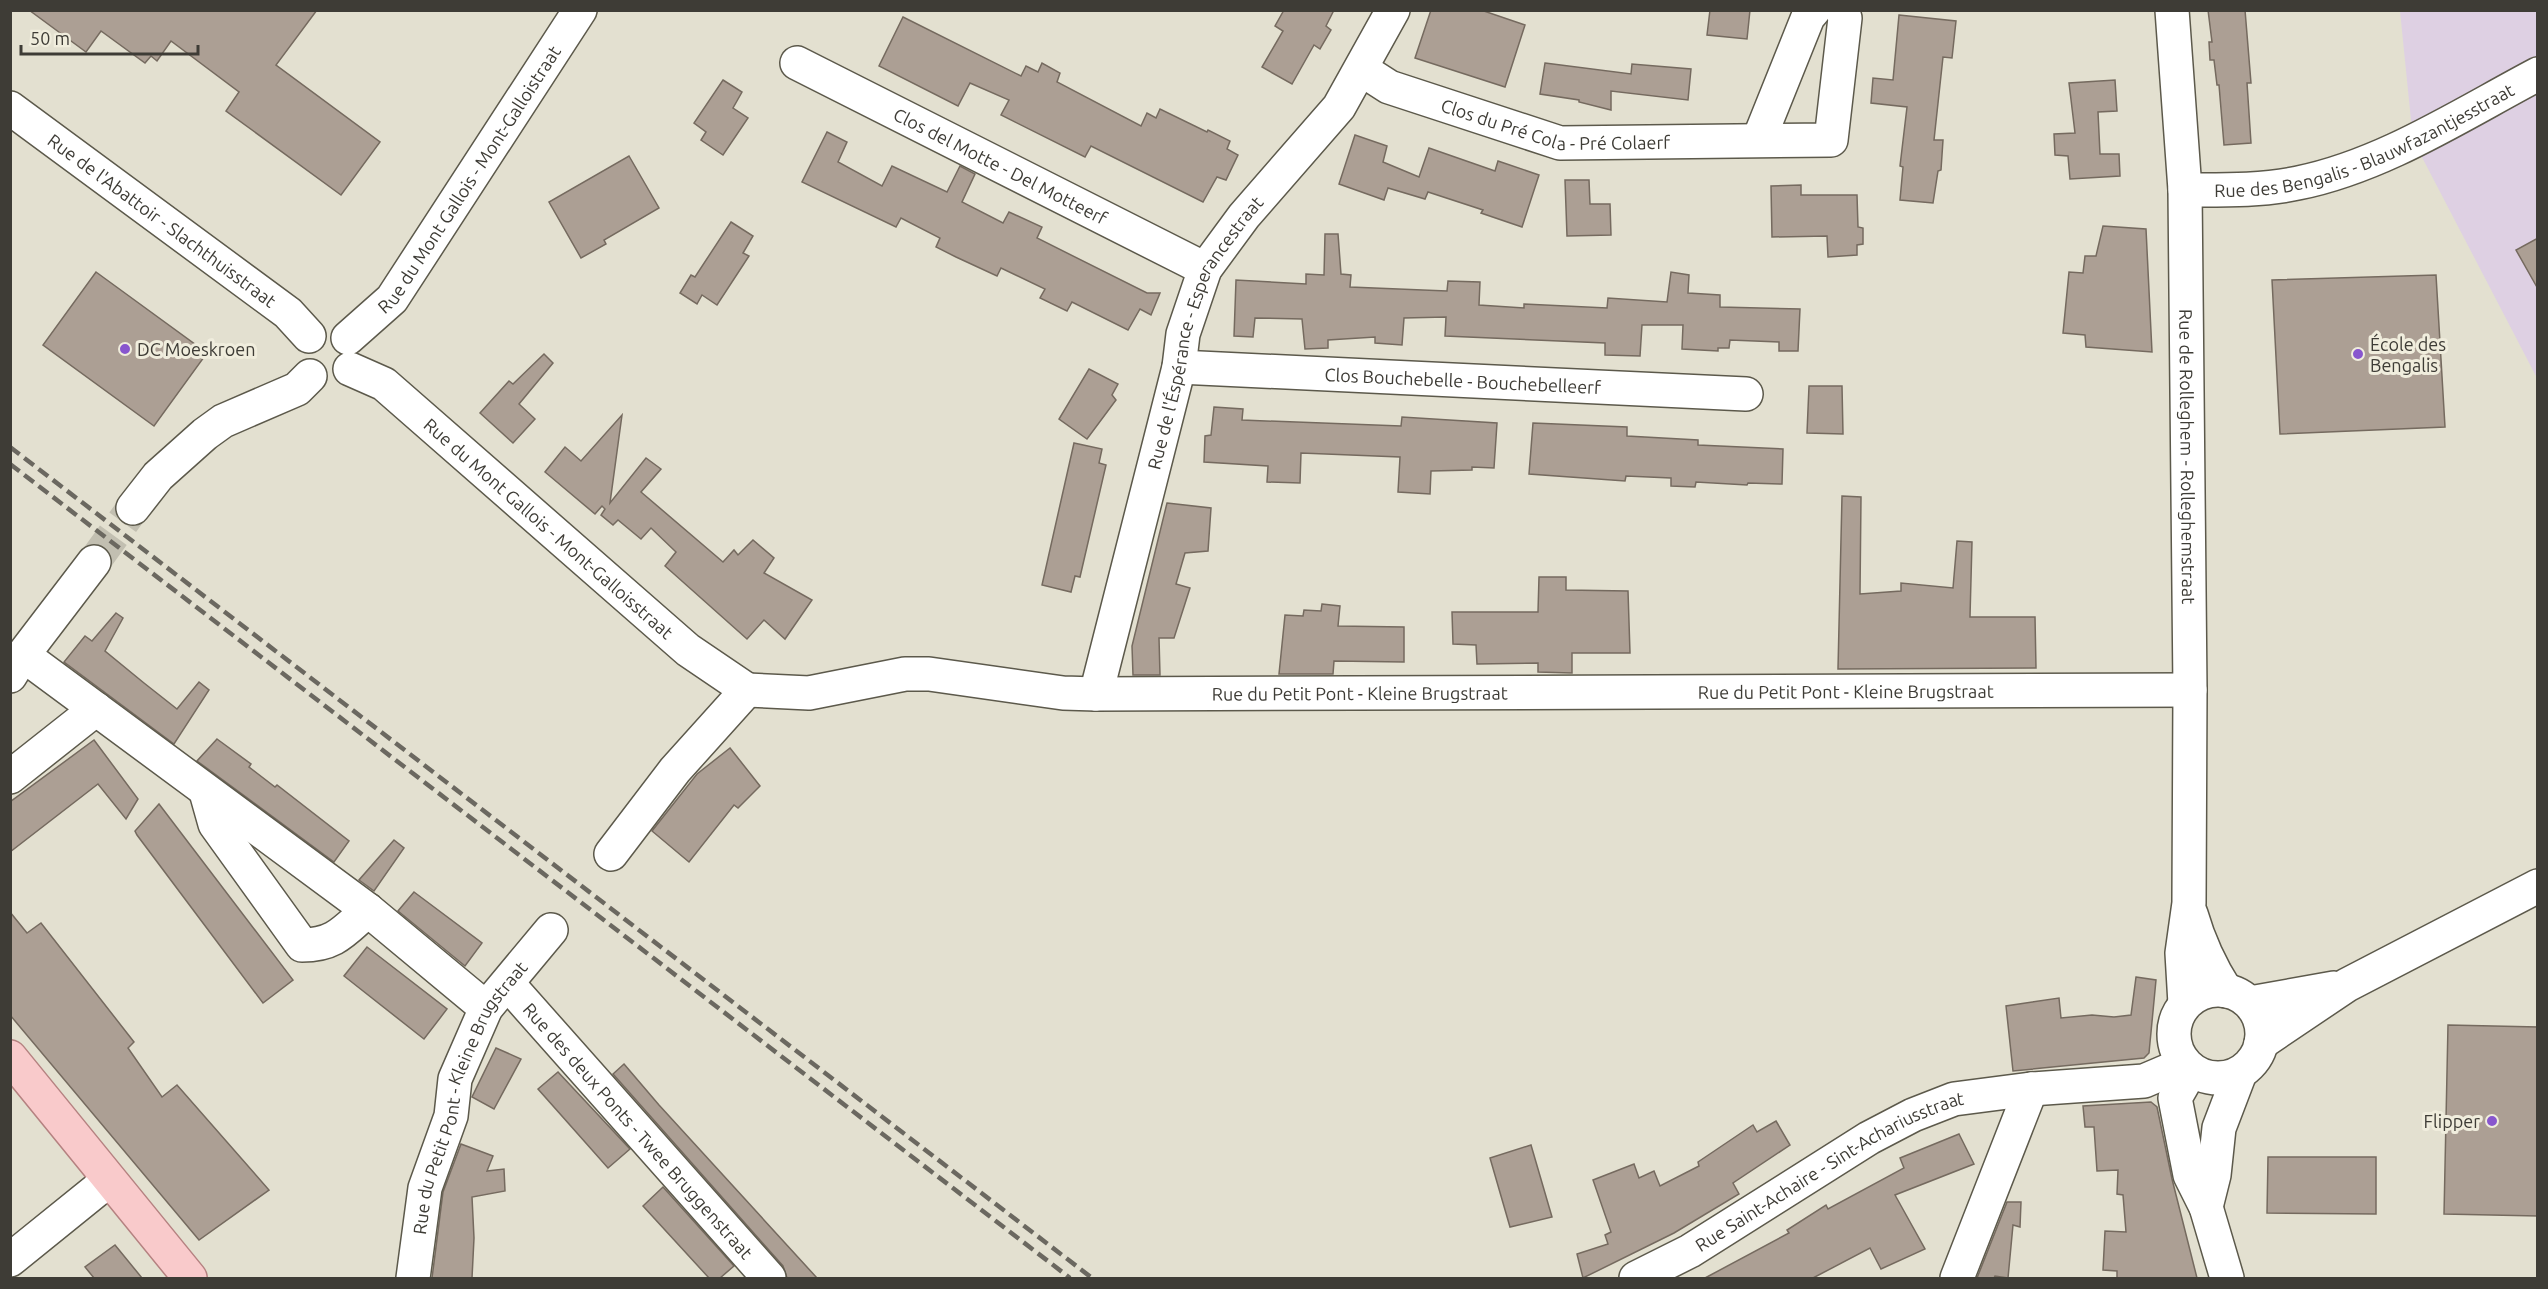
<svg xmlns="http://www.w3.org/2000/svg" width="2548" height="1289" viewBox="0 0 2548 1289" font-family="Ubuntu,sans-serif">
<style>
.commercial{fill:#ded0e3}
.building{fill:#ac9f94;stroke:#756a5f;stroke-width:1.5}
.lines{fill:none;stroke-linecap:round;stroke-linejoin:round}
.minor-tunnel{stroke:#c2bfb1;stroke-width:33;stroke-dasharray:33 16;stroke-linecap:butt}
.minor-casing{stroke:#5c594b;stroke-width:36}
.major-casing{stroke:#b58281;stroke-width:36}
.minor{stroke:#fff;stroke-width:33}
.major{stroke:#f9cacb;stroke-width:33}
.rail{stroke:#6b6860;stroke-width:4.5;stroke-dasharray:12 6;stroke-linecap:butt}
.poi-dot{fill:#8856ce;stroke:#f0eddd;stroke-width:2}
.labels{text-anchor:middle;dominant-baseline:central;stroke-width:6;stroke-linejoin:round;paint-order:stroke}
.street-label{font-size:18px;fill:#3e3c36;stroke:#f0eddd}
.poi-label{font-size:18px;fill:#3e3c36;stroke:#f0eddd;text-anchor:start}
</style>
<rect width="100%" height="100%" fill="#e3e0d0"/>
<path class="commercial" d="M2400 11H2537V378L2413 140Z"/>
<g class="building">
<path d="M29 10H317L276 65 380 142 341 195 226 111 239 92 171 41 157 61 151 56 145 63 101 31 86 52Z"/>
<path d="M1284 10H1334L1326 26 1331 30 1320 49 1314 45 1292 84 1262 67 1283 31 1275 26Z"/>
<path d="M1431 10H1481L1525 25 1505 87 1415 58Z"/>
<path d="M1710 10H1750L1747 39 1707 35Z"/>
<path d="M2208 10H2245L2251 83H2247L2251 143 2224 145 2219 85H2217L2214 60H2210L2209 42H2212Z"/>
<path d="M1899 15 1956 21 1952 58 1943 57 1934 140H1943L1941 170 1938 171 1933 203 1900 200 1903 167 1900 166 1907 107 1871 103 1873 78 1893 80Z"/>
<path d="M903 17 1021 76 1026 66 1038 72 1042 63 1060 73 1057 82 1141 126 1147 113 1156 118 1160 109 1207 132 1208 130 1230 141 1227 149 1238 155 1226 180 1217 177 1203 202 1091 146 1085 157 1001 115 1009 100 970 83 958 106 879 66Z"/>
<path d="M1545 63 1631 74 1632 64 1691 69 1688 100 1611 91V110L1579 102V100L1540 94Z"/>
<path d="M723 80 742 92 733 108 748 118 723 155 701 140 706 132 694 123Z"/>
<path d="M2115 80 2117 111 2098 112 2100 154H2119L2120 176 2070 179 2068 156 2055 155 2054 134 2075 133 2069 83Z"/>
<path d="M827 132 847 142 838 162 882 186 892 166 947 192 960 166 975 174 962 202 1003 223 1009 212 1042 227 1037 238 1147 293H1160L1151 315 1140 309 1128 330 1072 302 1067 311 1040 298 1045 289 1001 268 997 276 956 257 936 247 940 238 901 218 896 227 802 182Z"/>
<path d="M1355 135 1387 146 1383 162 1419 177 1429 148 1495 171 1498 161 1539 175 1522 227 1481 213 1483 210 1428 192 1425 199 1388 188 1384 200 1339 184Z"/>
<path d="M629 156 659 208 604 240 606 244 581 258 549 202Z"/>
<path d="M1565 180H1589L1590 204H1610L1611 235 1567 236Z"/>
<path d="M1801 185V195H1857L1858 227 1863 228V244L1857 245V255L1828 257 1827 236 1772 237 1771 186Z"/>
<path d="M731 222 753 236 743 253 749 256 717 305 702 295 697 304 680 293 691 275 695 277Z"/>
<path d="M2103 226 2146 229 2152 352 2086 347 2085 335 2063 333 2069 272 2083 273 2085 256H2096Z"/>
<path d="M1325 234H1338L1341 274 1351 275 1350 287 1447 291 1448 281 1480 282 1479 305 1524 308V304L1607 308 1608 298 1667 302 1671 272 1689 275 1688 293 1720 295V307L1800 309 1798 351H1779V342L1730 340 1729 348H1718V351L1682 349 1683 325H1642L1640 356 1605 355V343L1445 336 1446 317 1404 318 1402 345 1375 343V337L1328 340V348L1305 349 1302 319 1255 318 1253 337 1234 336 1236 280 1306 284V274L1324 275Z"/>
<path d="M2538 238V289L2516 250Z"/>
<path d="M96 272 207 353 154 426 43 345Z"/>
<path d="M2436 275 2445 427 2280 434 2272 280Z"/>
<path d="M544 354 553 363 519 404 535 419 513 443 480 413 509 381 513 384Z"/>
<path d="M1089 369 1118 384 1112 395 1116 400 1087 439 1059 419Z"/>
<path d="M1809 386H1842L1843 434 1807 433Z"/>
<path d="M1214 407 1243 409 1242 420 1401 426 1402 417 1497 423 1494 468 1472 467V470L1431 471 1430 494 1398 492 1400 457 1301 453 1300 483 1267 482 1268 466 1204 462 1205 436 1211 435Z"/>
<path d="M622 415 610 503 646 458 661 469 641 492 723 562 734 550 738 555 753 540 774 558 764 573 812 600 785 639 764 620 747 639 665 566 676 552 651 528 641 539 618 520 613 525 601 515 605 509 602 506 595 514 545 472 565 447 581 461Z"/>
<path d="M1533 423 1627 427V436L1698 440V445L1783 449 1782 484 1748 483 1747 485 1696 482 1695 487 1671 486V478L1626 476 1625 481 1529 474Z"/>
<path d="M1074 443 1102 449 1099 463 1106 465 1080 577 1075 576 1071 592 1042 585Z"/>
<path d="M1842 496 1861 497 1860 594 1901 591V583L1953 588 1957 541 1972 542 1970 617H2035L2036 668 1838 669Z"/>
<path d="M1167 503 1211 508 1208 551 1185 553 1176 584 1190 588 1174 638H1159L1160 675H1133L1132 646Z"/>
<path d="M1539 577H1566V590L1628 591 1630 653H1572V673L1538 672V663L1477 664 1476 645 1453 644 1452 612H1538Z"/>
<path d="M1322 604 1340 606 1338 626 1404 627V662L1334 661 1333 674H1279L1285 615 1303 616 1304 610 1321 611Z"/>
<path d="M116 613 123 618 105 651 144 683 177 709 199 682 209 690 174 744 64 662 85 636 92 641Z"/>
<path d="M217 739 251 764 249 767 275 787 277 785 349 841 334 862 197 761Z"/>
<path d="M94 740 138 799 126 819 98 784 10 852V802Z"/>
<path d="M730 748 760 786 738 808 734 805 689 862 652 831 697 774Z"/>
<path d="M159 804 293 980 263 1003 137 835 135 831Z"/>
<path d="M394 840 404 848 374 891 359 880Z"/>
<path d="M414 892 482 943 465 966 398 911Z"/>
<path d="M10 912 27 933 41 923 134 1042 128 1048 162 1097 177 1085 269 1190 199 1240 10 1015Z"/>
<path d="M367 947 447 1009 424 1039 344 976Z"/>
<path d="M2136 977 2156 980 2149 1053 2144 1058 2013 1071 2006 1006 2059 998 2061 1018 2092 1015 2114 1017 2131 1015Z"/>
<path d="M2448 1025 2538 1027V1216L2444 1214Z"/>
<path d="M496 1048 521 1059 494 1109 472 1097Z"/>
<path d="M624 1064 659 1105 817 1278H787L783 1266 613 1074Z"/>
<path d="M558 1072 630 1149 608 1168 538 1089Z"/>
<path d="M2151 1102 2157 1107 2172 1179 2197 1278H2117V1271L2103 1270 2105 1231 2126 1232 2123 1195 2117 1194 2118 1170 2097 1171 2094 1127H2085L2083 1106Z"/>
<path d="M1776 1121 1790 1145 1733 1183 1739 1194 1674 1233 1583 1278 1577 1254 1608 1244 1605 1235 1611 1232 1593 1180 1634 1164 1639 1178 1654 1171 1660 1186 1699 1166 1698 1162 1753 1125 1757 1132Z"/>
<path d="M1959 1134 1974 1164 1895 1195 1925 1249 1881 1269 1870 1248 1813 1278H1705L1789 1233 1787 1230 1826 1205 1828 1209 1904 1168 1900 1158Z"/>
<path d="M461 1144 493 1156 487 1171 504 1169 505 1191 472 1197 474 1238 472 1278H432L443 1192Z"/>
<path d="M1531 1145 1552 1217 1510 1227 1490 1158Z"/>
<path d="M2268 1157H2376V1214L2267 1213Z"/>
<path d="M663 1187 734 1266 720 1278H709L643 1206Z"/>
<path d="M2007 1202H2021L2020 1227 2013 1225 2008 1278 1995 1276 1994 1278H1977Z"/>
<path d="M115 1245 142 1278H94L85 1267Z"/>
</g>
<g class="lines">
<path class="minor-tunnel" d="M94 562 133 508"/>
<defs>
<g id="minor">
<path id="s1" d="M2172 10 2185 190 2190 690 2189 903 2182 953 2185 1004"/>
<path id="s2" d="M797 63 1205 269"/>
<path id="s3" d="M1361 69 1389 87 1560 143 1831 140 1845 18 1842 10"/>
<path id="s4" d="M10 108 288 313 309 336"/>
<path d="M1759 139 1808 17 1814 10"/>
<path id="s5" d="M2185 190C2221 190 2262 191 2298 183 2383 166 2462 114 2538 74"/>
<path id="s6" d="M348 338 392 299 580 10"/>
<path id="s7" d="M1179 367 1746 394"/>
<path id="s8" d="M350 369 384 384 688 650 747 690"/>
<path d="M133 508 158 476 205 434 223 421 297 389 310 376"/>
<path d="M23 655 368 910 486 1008"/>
<path d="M10 676 23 655 94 562"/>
<path id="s9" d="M747 690 809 693 905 674H929L1063 693 1096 694 2190 690"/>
<path id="s10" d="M1096 694 1179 367 1183 334 1205 269 1244 216 1339 107 1393 10"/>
<path d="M10 777 96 709"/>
<path d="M206 792 215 824 302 945C335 945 344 931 368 910"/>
<path d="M611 854 675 770 747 690"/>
<path d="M2191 914C2199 942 2210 966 2226 991"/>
<path id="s11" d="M508 984 769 1278"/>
<circle cx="2218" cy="1034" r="44"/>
<path d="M2250 1003 2334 988"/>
<path d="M2261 1043 2347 985 2538 886"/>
<path d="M2191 1070 2175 1098 2190 1175 2206 1207 2227 1278"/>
<path d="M2206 1207 2214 1175 2219 1128 2240 1073"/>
<path d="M10 1260 109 1180"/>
<path id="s12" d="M413 1278 425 1188 451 1116 455 1079 486 1008 551 930"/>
<path id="s13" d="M1636 1278 1690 1251 1869 1138 1913 1115 1954 1099 2031 1089 2144 1081 2184 1064"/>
<path d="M1957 1278 2031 1089"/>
</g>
<path id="major" d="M10 1057 190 1278"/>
</defs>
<use href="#minor" class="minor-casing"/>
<use href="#major" class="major-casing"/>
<use href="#minor" class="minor"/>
<use href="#major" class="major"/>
<g class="rail">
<path d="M10 447 1092 1278"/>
<path d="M10 464 1070 1278"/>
</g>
</g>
<g class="poi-dot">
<circle cx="125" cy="349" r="6"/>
<circle cx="2358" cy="354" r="6"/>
<circle cx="2492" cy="1121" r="6"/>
</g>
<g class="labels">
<g class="street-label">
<text stroke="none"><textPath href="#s3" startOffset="206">Clos du Pré Cola - Pré Colaerf</textPath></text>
<text stroke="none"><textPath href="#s5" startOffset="189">Rue des Bengalis - Blauwfazantjesstraat</textPath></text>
<text stroke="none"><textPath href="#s2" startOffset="228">Clos del Motte - Del Motteerf</textPath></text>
<text stroke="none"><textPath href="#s6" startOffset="201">Rue du Mont Gallois - Mont-Galloistraat</textPath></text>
<text stroke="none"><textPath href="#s4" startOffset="189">Rue de l'Abattoir - Slachthuisstraat</textPath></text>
<text stroke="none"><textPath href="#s10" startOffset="380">Rue de l'Éspérance - Esperancestraat</textPath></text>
<text stroke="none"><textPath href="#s7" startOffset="284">Clos Bouchebelle - Bouchebelleerf</textPath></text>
<text stroke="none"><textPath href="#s1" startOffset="447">Rue de Rolleghem - Rolleghemstraat</textPath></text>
<text stroke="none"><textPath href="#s8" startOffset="256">Rue du Mont Gallois - Mont-Galloisstraat</textPath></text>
<text stroke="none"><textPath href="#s9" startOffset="1102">Rue du Petit Pont - Kleine Brugstraat</textPath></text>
<text stroke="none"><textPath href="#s9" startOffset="616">Rue du Petit Pont - Kleine Brugstraat</textPath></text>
<text stroke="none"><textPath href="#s12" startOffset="192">Rue du Petit Pont - Kleine Brugstraat</textPath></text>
<text stroke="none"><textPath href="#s11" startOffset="196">Rue des deux Ponts - Twee Bruggenstraat</textPath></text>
<text stroke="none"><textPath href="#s13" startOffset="222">Rue Saint-Achaire - Sint-Achariusstraat</textPath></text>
</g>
<g class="poi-label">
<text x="2370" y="344">École des<tspan x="2370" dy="21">Bengalis</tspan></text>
<text x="137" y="349">DC Moeskroen</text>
<text x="2480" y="1121" text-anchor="end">Flipper</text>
</g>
</g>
<rect width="2548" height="1289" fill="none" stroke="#3e3c36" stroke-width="24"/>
<path d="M21 45v9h177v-9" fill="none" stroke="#3e3c36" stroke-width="3"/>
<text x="30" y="45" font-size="18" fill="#3e3c36" stroke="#f0eddd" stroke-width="4.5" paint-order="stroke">50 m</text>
</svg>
